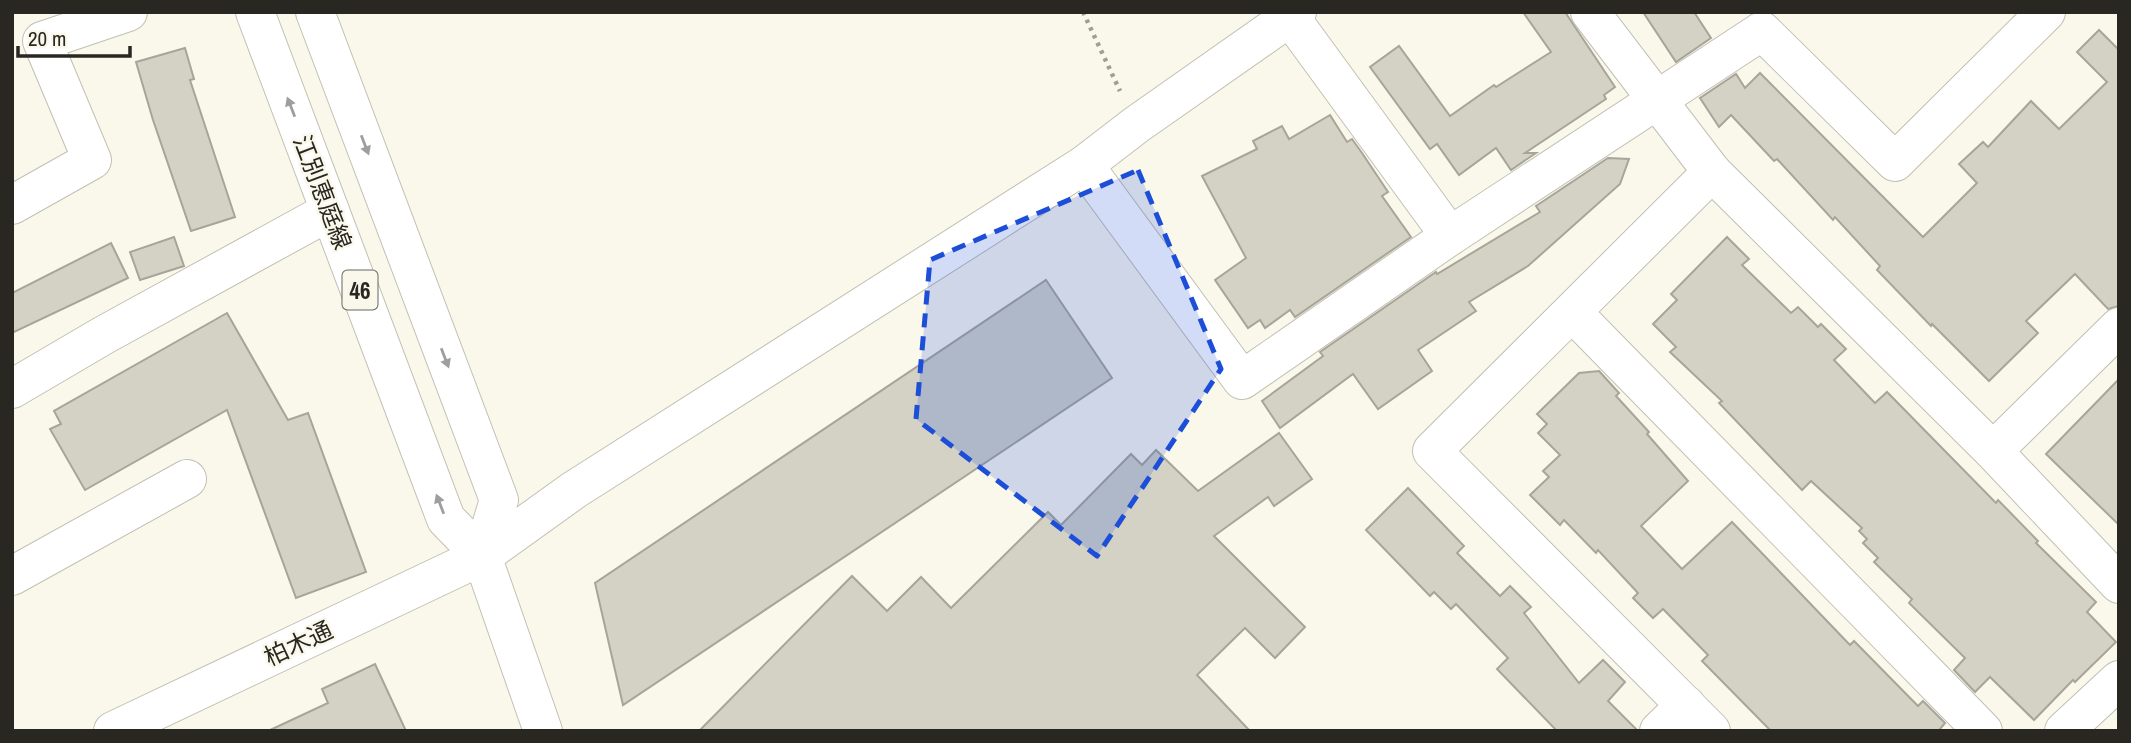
<svg xmlns="http://www.w3.org/2000/svg" width="2131" height="743" viewBox="0 0 2131 743" font-family="'Archivo Narrow','Noto Sans JP',sans-serif">
<style>
.building{fill:#d4d2c5;stroke:#a7a599;stroke-width:2}
.lines{fill:none;stroke-linecap:round;stroke-linejoin:round}
.minor-casing{stroke:#c2c0b3;stroke-width:40}
.major-casing{stroke:#c2c0b3;stroke-width:40}
.path{stroke:#9f9d94;stroke-width:4.5;stroke-dasharray:3.5 5;stroke-linecap:butt}
.minor{stroke:#fff;stroke-width:38}
.major{stroke:#fff;stroke-width:38}
.oneway{fill:#9e9e9c}
.marked{fill:#1d4ed8;fill-opacity:0.2;stroke:#1d4ed8;stroke-width:5;stroke-dasharray:14 9;stroke-linejoin:round}
.labels{text-anchor:middle;dominant-baseline:central;stroke-width:5;stroke-linejoin:round;paint-order:stroke}
.shield{fill:#faf8eb;stroke:#67665e;stroke-width:2}
.shield-label{font-size:23px;font-weight:bold;fill:#282722}
.street-label{font-size:24px;fill:#282722;stroke:#faf8eb}
</style>
<rect width="100%" height="100%" fill="#faf8eb"/>
<g class="building">
<path d="M1523 12H1565L1615 87 1604 95 1606 99 1525 153H1536L1511 170 1496 148 1459 175 1437 144 1430 149 1370 67 1399 46 1450 116 1494 85 1496 87 1551 52Z"/>
<path d="M1643 12H1694L1711 38 1676 62Z"/>
<path d="M2099 30 2119 50V306L2108 309 2075 274 2026 321 2038 333 1989 381 1932 324 1931 326 1877 270 1880 266 1835 217 1833 220 1777 159 1774 161 1731 115 1719 127 1700 98 1736 74 1745 88 1760 73 1923 237 1977 183 1959 164 1983 142 1988 147 2031 101 2059 129 2107 82 2077 52Z"/>
<path d="M185 48 194 79 190 80 235 217 191 231 153 120 136 62Z"/>
<path d="M1330 115 1347 142 1352 139 1362 153 1388 192 1382 196 1411 237 1295 317 1290 310 1265 328 1260 320 1248 328 1215 280 1246 258 1202 176 1257 149 1253 141 1282 126 1289 139Z"/>
<path d="M1608 158 1629 159 1620 184 1528 266 1469 302 1476 311 1418 350 1432 371 1378 409 1353 374 1280 428 1262 401 1323 356 1320 352 1436 272 1437 274 1540 212 1536 206Z"/>
<path d="M174 237 184 266 140 280 130 252Z"/>
<path d="M1727 237 1749 259 1742 265 1791 313 1798 307 1818 327 1821 324 1846 349 1834 360 1875 403 1887 392 1996 503 1998 500 2038 541 2036 543 2096 602 2087 612 2116 642 2075 682 2073 680 2034 720 1990 677 1975 692 1954 670 1965 658 1909 603 1912 599 1874 562 1878 558 1863 543 1867 539 1859 531 1862 528 1811 481 1802 490 1719 403 1722 401 1670 352 1676 347 1653 324 1677 300 1671 294Z"/>
<path d="M111 243 128 278 12 333V293Z"/>
<path d="M1046 280 1112 378 623 705 595 583Z"/>
<path d="M227 313 288 420 308 413 366 572 296 598 227 410 85 490 50 429 61 424 54 411Z"/>
<path d="M1599 371 1619 393 1616 396 1649 432 1647 434 1688 481 1641 526 1682 569 1732 522 1850 645 1854 641 1918 706 1923 701 1945 723 1940 729 1942 731H1771L1702 661 1708 655 1663 609 1653 618 1633 598 1638 593 1598 550 1596 553 1564 520 1560 525 1530 495 1549 477 1543 471 1560 455 1538 433 1547 424 1537 414 1579 373Z"/>
<path d="M2119 379V525L2046 454Z"/>
<path d="M1279 433 1312 479 1274 506 1268 497 1214 536 1305 627 1275 658 1245 628 1197 675 1250 731H699L852 576 887 611 921 577 951 608 1048 512 1061 525 1131 454 1142 465 1156 450 1198 491Z"/>
<path d="M1408 488 1464 546 1457 553 1500 596 1510 586 1531 607 1524 613 1579 683 1603 660 1625 682 1608 701 1638 731H1557L1497 669 1508 658 1456 604 1451 609 1434 592 1430 596 1366 530Z"/>
<path d="M375 664 406 731H268L328 703 322 689Z"/>
</g>
<g class="lines">
<defs>
<g id="minor">
<path d="M1590 12 1712 172 1993 451 2119 584"/>
<path d="M1290 17 1450 236"/>
<path d="M1084 165 1242 380 1450 236 1762 31 1895 162 2046 12"/>
<path d="M12 205 92 160 42 41 128 12"/>
<path d="M1573 313 1983 731"/>
<path d="M12 389 104 335 330 211"/>
<path d="M1993 451 2119 327"/>
<path d="M12 576 187 479"/>
<path d="M113 731 482 556 574 490 1084 165 1136 125 1297 12"/>
<path d="M1659 731 1686 705"/>
<path d="M1711 731 1432 451 1712 172"/>
<path d="M2064 731 2119 680"/>
</g>
<g id="major">
<path d="M255 12 446 519 482 556 543 731"/>
<path d="M315 12 499 500 482 556"/>
</g>
</defs>
<use href="#minor" class="minor-casing"/>
<use href="#major" class="major-casing"/>
<path class="path" d="M1083 12 1120 91"/>
<use href="#minor" class="minor"/>
<use href="#major" class="major"/>
</g>
<defs><path id="oneway-solid" d="M-6-.8H1V-3.2L6.5 0L1 3.2V.8H-6Z" transform="scale(1.75)"/></defs>
<g class="oneway">
<use href="#oneway-solid" transform="translate(291 107) rotate(-111)"/>
<use href="#oneway-solid" transform="translate(365 145) rotate(69)"/>
<use href="#oneway-solid" transform="translate(445 358) rotate(69)"/>
<use href="#oneway-solid" transform="translate(440 504) rotate(-111)"/>
</g>
<path class="marked" d="M1138 170 1221 369 1097 556 916 419 930 260Z"/>
<g class="labels">
<rect class="shield" x="342.5" y="270.5" width="35" height="39" rx="5"/>
<g class="shield-label">
<text x="360" y="290">46</text>
</g>
<g class="street-label">
<text transform="translate(323 192) rotate(69)">江別恵庭線</text>
<text transform="translate(298 643) rotate(-25)">柏木通</text>
</g>
</g>
<rect width="2131" height="743" fill="none" stroke="#282722" stroke-width="28"/>
<path d="M18 46v10h112v-10" fill="none" stroke="#282722" stroke-width="3.5"/>
<text x="28" y="46" font-size="21" fill="#282722" stroke="#faf8eb" stroke-width="5" paint-order="stroke">20 m</text>
</svg>
